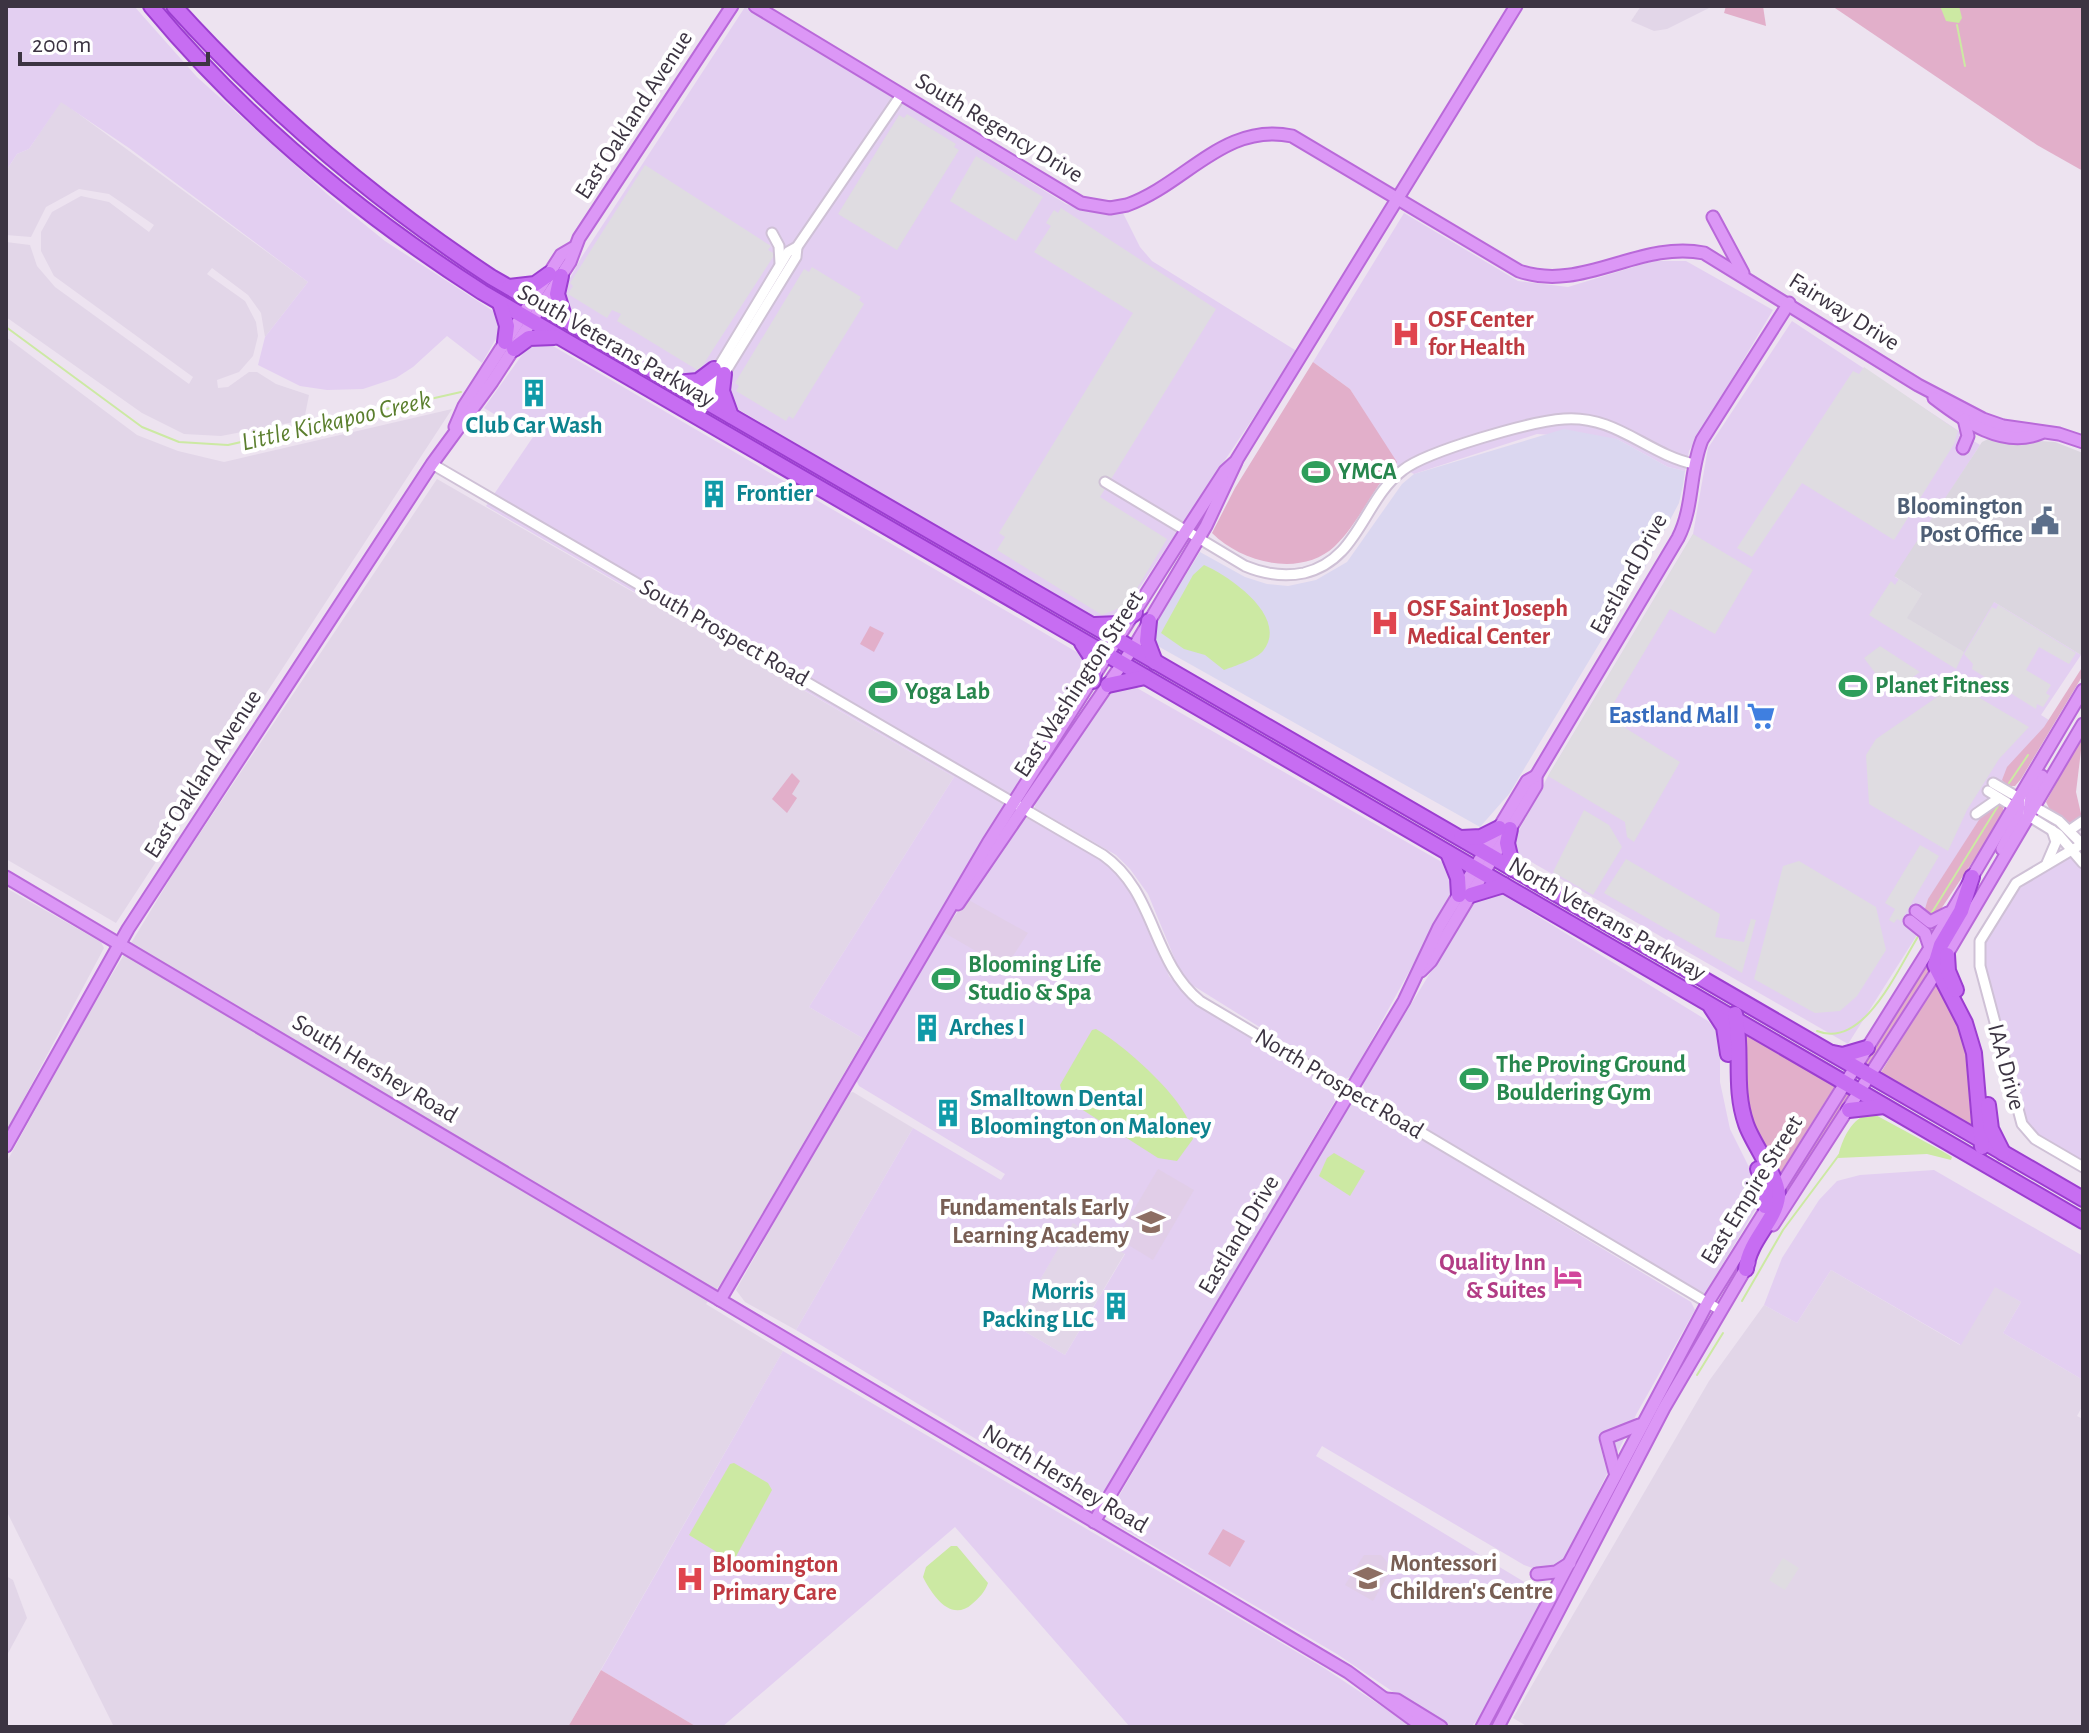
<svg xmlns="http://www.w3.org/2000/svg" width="2089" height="1733" viewBox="0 0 2089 1733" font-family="'Alegreya Sans',sans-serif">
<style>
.residential{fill:#e2d6e8}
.commercial{fill:#e3cff1;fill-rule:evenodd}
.industrial{fill:#dbd6df}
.education{fill:#e1cee8}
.medical{fill:#dbd7f0}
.green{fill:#e2afca}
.parking{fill:#dfdce1}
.water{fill:#cce9a3}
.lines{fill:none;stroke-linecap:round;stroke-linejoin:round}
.stream{stroke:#cce9a3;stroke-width:2}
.minor-casing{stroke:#cfc1d6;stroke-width:13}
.major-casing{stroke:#b969d9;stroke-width:15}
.highway-casing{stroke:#9c3ed0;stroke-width:18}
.minor{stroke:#fff;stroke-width:9}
.major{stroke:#dc97f6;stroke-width:11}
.highway{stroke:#c76df2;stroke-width:14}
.labels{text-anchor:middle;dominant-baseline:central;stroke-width:8;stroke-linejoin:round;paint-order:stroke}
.street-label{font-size:24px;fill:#3c3442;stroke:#fff}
.health-label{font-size:24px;font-weight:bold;fill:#be3a42;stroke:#fff;text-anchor:start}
.culture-label{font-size:24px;font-weight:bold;fill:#0d838f;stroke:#fff;text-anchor:start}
.leisure-label{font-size:24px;font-weight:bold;fill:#27864d;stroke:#fff;text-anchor:start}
.service-label{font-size:24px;font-weight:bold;fill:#4e5e75;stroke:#fff;text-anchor:end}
.shop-label{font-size:24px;font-weight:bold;fill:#366cbe;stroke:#fff;text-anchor:end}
.education-label{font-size:24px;font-weight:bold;fill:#785e54;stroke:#fff;text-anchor:end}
.hotel-label{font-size:24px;font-weight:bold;fill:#b23c85;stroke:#fff;text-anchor:end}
.water-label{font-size:26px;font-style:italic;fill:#5b7f2e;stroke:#fff}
</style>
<rect width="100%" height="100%" fill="#ede3f0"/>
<g class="residential">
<path d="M1641 6H1713L1667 29 1654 31 1631 21Z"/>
<path d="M61 101 308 282 265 337 261 313 248 295 212 268 207 274 245 301 256 322 258 336 253 356 239 372 217 380 218 388 228 387 249 372H257L276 384 309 395 304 420 221 436 184 434 142 413 6 317V242L30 245 37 266 55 287 189 384 193 377 54 276 41 251V232L52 212 81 196 109 202 149 232 154 225 109 194 79 189 46 207 31 237 6 235V171L17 154 29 149Z"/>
<path d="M6 337 137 435 178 451 224 462 452 409 116 923 6 859Z"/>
<path d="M437 479 954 777 809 1007 864 1039 724 1279 706 1304 783 1351 568 1727H114L6 1510V1163L88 1014 176 869Z"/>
<path d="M6 888 101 942 104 948 6 1132Z"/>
<path d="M853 1092 913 1128 796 1330 745 1302 736 1290 847 1094Z"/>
<path d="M1073 1222 1125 1253 1065 1355 1014 1325Z"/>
<path d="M1831 1270 1960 1345 1995 1286 2021 1302 2003 1333 2083 1380V1405L2077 1416 2083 1419V1727H1528L1513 1718 1709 1381 1764 1305 1797 1323Z"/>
<path d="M6 1576 13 1580 27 1618 6 1657Z"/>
</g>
<g class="commercial">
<path d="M6 6H134L197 77 327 194 385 241 493 311 501 330 482 363 447 336 413 367 396 378 363 389 327 390 300 386 258 365 265 337 308 282 129 148 61 102 29 149 17 154 6 171Z"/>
<path d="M745 7 1066 204 1095 213H1123L1140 247 1152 261 1295 350 1296 354 1120 617 1096 619 736 408 656 365 568 309 565 296 568 282 581 258Z"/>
<path d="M1404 213 1518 281 1568 287 1653 261H1686L1773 310 1689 451 1685 471 1668 467 1617 439 1537 434 1414 474 1398 466 1350 389 1313 362Z"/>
<path d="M1792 321 1980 445 1895 577 1922 594 1994 602 2081 655 2041 715 2052 722 1848 1044 1509 849 1548 776 1693 534 1708 448Z"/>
<path d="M546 342 1080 654 1088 665V679L864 1039 809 1007 954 777 486 506 533 437 484 408 527 348Z"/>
<path d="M1130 684 1447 865 1451 872 1453 892 1351 1077 1343 1079 1192 985 1178 967 1148 894 1130 869 1116 855 1035 808V798L1107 698 1114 689Z"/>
<path d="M1027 818 1102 860 1121 875 1139 902 1169 976 1193 1002 1337 1089 1339 1094 1099 1504 1090 1508 796 1330 913 1128 1001 1180 1005 1174 859 1086 856 1080 941 936 1021 820ZM1073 1223 1125 1254 1065 1355 1014 1325Z"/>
<path d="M2083 849V1162L2037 1136 2023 1119 1983 966V945L2009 897 2032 879Z"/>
<path d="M1495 890 1708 1021 1720 1035V1082L1730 1129 1758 1185 1760 1202 1704 1295 1364 1092 1363 1083 1474 901Z"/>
<path d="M1358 1101 1691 1302 1695 1310 1637 1413 1565 1559 1558 1567 1538 1570 1524 1565 1322 1446 1316 1456 1541 1592 1543 1603 1480 1717 1471 1727H1450L1420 1710 1337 1654 1114 1523 1109 1513 1308 1172 1350 1105Z"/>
<path d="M1934 1170 2083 1256V1380L2003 1333 2021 1302 1995 1287 1961 1345 1831 1270 1797 1323 1764 1305 1782 1258 1819 1200 1837 1181 1860 1175Z"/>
<path d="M783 1351 1324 1668 1413 1727H1130L955 1527 722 1727H697L601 1670Z"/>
</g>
<path class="industrial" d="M1990 438 2055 442 2083 453 2081 655 1994 602 1964 652 1906 618 1922 594 1894 576 1982 442Z"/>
<g class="education">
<path d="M967 899 1028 933 1005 968 943 932Z"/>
<path d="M1158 1169 1194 1190 1153 1260 1117 1238Z"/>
<path d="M1364 1555H1381L1392 1568 1373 1601 1345 1585Z"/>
</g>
<path class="medical" d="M1564 429 1617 439 1668 467 1685 471 1683 485 1679 503 1643 571 1509 794 1480 827 1156 645 1155 628 1160 617 1200 552 1245 577 1267 584 1288 586 1316 580 1347 562 1402 484 1414 474Z"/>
<g class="green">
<path d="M1726 6H1763L1766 26 1724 13Z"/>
<path d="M1832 6H2083V171L2037 145Z"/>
<path d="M1313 362 1350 389 1397 462C1373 487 1359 523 1335 546 1301 578 1242 563 1212 533L1235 488Z"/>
<path d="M870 626 884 633 874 652 860 644Z"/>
<path d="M2083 666V675L2021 779 2015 786H2007L2002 780 2007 767 2044 727Z"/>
<path d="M2083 734 2076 792 2082 818 2072 824 2050 810 2046 802Z"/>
<path d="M792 773 800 781 792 794 797 798 787 813 772 799Z"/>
<path d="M1996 802 2003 806V816L1935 918 1924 912 1928 899 1986 809Z"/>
<path d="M1928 958 1931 974 1876 1059 1868 1066 1863 1064Z"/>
<path d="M1936 983 1957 1019 1968 1048 1974 1129 1880 1074Z"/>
<path d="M1741 1031 1835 1086 1778 1177 1749 1122Z"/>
<path d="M1847 1094 1851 1095 1789 1193 1782 1189 1840 1100Z"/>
<path d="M1223 1529 1245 1541 1230 1567 1208 1554Z"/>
<path d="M601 1670 697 1727H568Z"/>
</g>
<g class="parking">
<path d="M907 114 956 144 954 147 959 150 897 250 838 214 899 115 904 118Z"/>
<path d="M976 156 1043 197 1016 241 950 201Z"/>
<path d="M645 165 771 246 768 250 775 254 699 371 617 321 621 314 612 310 607 318 568 294 573 286 570 283Z"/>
<path d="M1061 208 1216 309 1100 497 1167 539 1127 605 1102 615 997 550 1005 537 999 533 1133 313 1034 252 1051 226 1046 223 1054 210 1058 213Z"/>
<path d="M812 267 861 297 859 300 864 304 793 419 789 416 786 421 736 391 739 386 735 383 804 269 809 272Z"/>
<path d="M1864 367 1958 431 1954 444 1894 540 1802 483 1752 557 1737 548 1853 371 1859 374Z"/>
<path d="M1693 534 1753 570 1715 634 1670 609 1606 716 1680 762 1634 842 1627 837 1625 822 1548 776Z"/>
<path d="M1899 579 1922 594 1907 618 1964 652 1956 669 1869 615 1891 581 1895 585Z"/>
<path d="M1998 605 2076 653 2069 664 2039 647 2026 670 2051 685 2046 693 2050 696 2043 707 2037 704 2036 709 1972 669 1973 664 1964 654 1992 607 1996 609Z"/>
<path d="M1880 646 1920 672 1890 693 1864 658Z"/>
<path d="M1956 684 2029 727 1999 759 1967 810 1948 851 1869 804 1866 755 1876 739Z"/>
<path d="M1584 810 1609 825 1622 847 1593 895 1553 872Z"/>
<path d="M1920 845 1939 856 1901 921 1897 919 1894 923 1889 920 1895 909 1885 903Z"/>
<path d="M1626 859 1720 914 1715 937 1744 942 1751 919 1756 920 1742 973 1604 893Z"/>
<path d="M1799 861 1876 907 1886 950 1857 996 1840 1011 1815 1013 1754 979 1783 866Z"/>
<path d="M1783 1558 1799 1568 1785 1590 1769 1580Z"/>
</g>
<g class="water">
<path d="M1940 6H1959L1962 18 1959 23 1946 21Z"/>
<path d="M1204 565C1229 576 1290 617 1263 651 1256 659 1235 666 1224 670L1205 655 1184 649 1161 633 1193 575Z"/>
<path d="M1096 1029C1124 1045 1195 1106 1193 1139L1177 1161 1158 1158 1064 1098 1060 1085 1092 1030Z"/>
<path d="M1872 1113 1942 1151 1952 1157 1951 1160 1927 1154 1838 1158C1841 1141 1852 1116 1872 1113Z"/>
<path d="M1334 1153 1365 1171 1350 1196 1319 1176 1327 1158Z"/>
<path d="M734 1463 768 1483 772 1490 733 1562 689 1535 730 1464Z"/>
<path d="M951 1546H957L988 1583C985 1592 979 1598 972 1604 951 1623 932 1595 923 1577L926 1567Z"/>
</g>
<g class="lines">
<g class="stream">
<path d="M1957 25 1965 66"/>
<path d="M6 327 142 427 179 442 228 445 461 392"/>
<path d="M2009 783 2028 755"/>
<path d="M1931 914 1998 806"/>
<path d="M1817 1031C1864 1050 1898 968 1919 935"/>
<path d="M1742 1301 1783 1230 1839 1155"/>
<path d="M1697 1375 1723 1333"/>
</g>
<defs>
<g id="minor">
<path d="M772 233 779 246 780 263"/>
<path d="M698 401 788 252 797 247 901 95"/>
<path d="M697 418 796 257 797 247"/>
<path d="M432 464 1103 855C1156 892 1151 961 1200 1001L1720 1310"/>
<path d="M1105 482 1245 566C1264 574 1284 577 1304 573 1359 560 1363 500 1403 470 1427 451 1532 421 1564 419 1616 415 1647 454 1694 464"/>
<path d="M1993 783 2059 821 2083 845"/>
<path d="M1988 791 2058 834 2083 863"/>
<path d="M1976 814 1999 798"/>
<path d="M2070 830 2083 821"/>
<path d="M2082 844 2016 883 1980 941V966L2022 1124 2035 1139 2083 1167"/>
<path d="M2047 863 2056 842 2052 830"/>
</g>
<g id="major">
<path d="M755 6 1081 203 1110 208 1127 205C1186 184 1224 122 1292 136L1519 271C1582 293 1640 240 1704 253L1918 385 1983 419 2003 426 2059 434 2083 442"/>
<path d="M1713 217 1743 273"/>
<path d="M1934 398C1964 421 2003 449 2041 433"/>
<path d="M455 427 464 406 561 255 573 248"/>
<path d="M1963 448 1968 436 1964 419"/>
<path d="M2029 812 2031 796 2042 776"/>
<path d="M2002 849 2018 816 2019 802"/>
<path d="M6 877 1348 1672 1423 1727"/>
<path d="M958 904 1137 642 1206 526 1236 462"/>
<path d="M1916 911 1930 922 1948 913"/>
<path d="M1910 921 1925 933 1930 948"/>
<path d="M1421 971 1431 961 1536 786V776L1678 538C1694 507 1689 472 1702 440L1789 303"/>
<path d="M6 1146 128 929 432 464 492 382 570 262 579 238 732 6"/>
<path d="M1773 1225 1937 971 2083 724"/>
<path d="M720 1300 988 843 1186 531 1225 471 1236 461 1516 6"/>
<path d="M1615 1472 1606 1438 1639 1425"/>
<path d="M1094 1522 1404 1001 1439 927 1527 781 1536 776"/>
<path d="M1537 1574 1556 1572 1570 1563"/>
<path d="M1386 1699 1397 1700 1441 1727"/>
<path d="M1482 1727 1708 1302 1930 948 2083 690"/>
<path d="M1498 1727 1664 1408 1749 1263"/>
</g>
<g id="highway">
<path d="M151 6C245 119 359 213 482 292L2083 1221"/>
<path d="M174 6C269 111 373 199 491 277L2083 1199"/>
<path d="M561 276 557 294 565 320"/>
<path d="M509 287 535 284 549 274"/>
<path d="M500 303 507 326 505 342"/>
<path d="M514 349 529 338 554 337"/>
<path d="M724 374 722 391 731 416"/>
<path d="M675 383 698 381 714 369"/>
<path d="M1149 621 1147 641 1155 662"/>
<path d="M1095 625 1119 624 1135 613"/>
<path d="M1082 643 1095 663 1093 681"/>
<path d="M1108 685 1145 677"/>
<path d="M1510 829 1507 843 1513 869"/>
<path d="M1461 838 1481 837 1499 828"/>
<path d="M1448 853 1458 878 1459 895"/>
<path d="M1972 877 1961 911 1941 945 1935 965 1965 1023 1974 1053 1982 1147"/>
<path d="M1471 895 1504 885"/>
<path d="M1947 955 1948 971 1956 990"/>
<path d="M1711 1007 1724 1027 1728 1054"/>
<path d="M1735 1014C1743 1051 1733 1087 1746 1124 1752 1143 1780 1179 1778 1197 1775 1222 1749 1240 1746 1269"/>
<path d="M1833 1053 1843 1055 1867 1048"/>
<path d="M1988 1105 1991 1129 2003 1153"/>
<path d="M1849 1110 1884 1106"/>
<path d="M1758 1169 1766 1188 1765 1206"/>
</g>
</defs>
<use href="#minor" class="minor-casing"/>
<use href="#major" class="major-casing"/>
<use href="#highway" class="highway-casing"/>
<use href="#minor" class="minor"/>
<use href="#major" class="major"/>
<use href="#highway" class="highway"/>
</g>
<defs>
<symbol id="hospital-bare" viewBox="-9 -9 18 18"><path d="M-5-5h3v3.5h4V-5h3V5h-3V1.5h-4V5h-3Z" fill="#e0444e" stroke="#fff" stroke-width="2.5" paint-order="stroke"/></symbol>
<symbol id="building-bare" viewBox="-9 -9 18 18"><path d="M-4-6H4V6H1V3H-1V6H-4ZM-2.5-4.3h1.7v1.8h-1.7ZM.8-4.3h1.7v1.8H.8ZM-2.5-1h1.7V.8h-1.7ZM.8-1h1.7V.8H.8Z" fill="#0f9aa8" stroke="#fff" stroke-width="2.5" paint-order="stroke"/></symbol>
<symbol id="stadium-bare" viewBox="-9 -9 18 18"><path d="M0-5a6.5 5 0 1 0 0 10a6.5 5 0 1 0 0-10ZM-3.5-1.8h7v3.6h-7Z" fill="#2e9e5b" stroke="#fff" stroke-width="2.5" paint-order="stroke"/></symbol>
<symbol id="civic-bare" viewBox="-9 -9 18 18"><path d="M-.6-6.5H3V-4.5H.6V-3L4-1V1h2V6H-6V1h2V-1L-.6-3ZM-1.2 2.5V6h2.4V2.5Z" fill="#5c6f8a" stroke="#fff" stroke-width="2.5" paint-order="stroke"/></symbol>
<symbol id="supermarket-bare" viewBox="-9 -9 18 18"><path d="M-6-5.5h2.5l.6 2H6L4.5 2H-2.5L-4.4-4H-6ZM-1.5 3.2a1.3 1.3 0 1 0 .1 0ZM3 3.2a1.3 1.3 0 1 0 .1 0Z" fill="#3f7fe0" stroke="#fff" stroke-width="2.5" paint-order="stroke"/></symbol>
<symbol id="school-bare" viewBox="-9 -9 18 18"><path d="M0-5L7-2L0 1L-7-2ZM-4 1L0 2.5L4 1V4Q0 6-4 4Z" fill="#8d6e63" stroke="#fff" stroke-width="2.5" paint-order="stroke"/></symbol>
<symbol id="hotel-bare" viewBox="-9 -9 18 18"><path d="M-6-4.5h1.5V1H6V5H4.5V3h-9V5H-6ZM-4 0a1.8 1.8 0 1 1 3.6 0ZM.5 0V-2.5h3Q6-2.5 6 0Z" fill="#d1479c" stroke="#fff" stroke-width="2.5" paint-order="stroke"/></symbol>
</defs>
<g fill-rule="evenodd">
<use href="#hospital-bare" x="1386" y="314" width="40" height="40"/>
<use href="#building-bare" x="514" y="373" width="40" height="40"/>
<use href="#stadium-bare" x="1296" y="452" width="40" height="40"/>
<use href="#building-bare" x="694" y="474" width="40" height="40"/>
<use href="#civic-bare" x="2025" y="501" width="40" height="40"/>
<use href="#hospital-bare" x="1365" y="603" width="40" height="40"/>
<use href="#stadium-bare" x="1833" y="666" width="40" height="40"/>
<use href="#stadium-bare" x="863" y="672" width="40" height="40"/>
<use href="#supermarket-bare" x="1741" y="696" width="40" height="40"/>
<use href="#stadium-bare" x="926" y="959" width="40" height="40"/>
<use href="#building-bare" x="907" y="1008" width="40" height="40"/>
<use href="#stadium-bare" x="1454" y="1059" width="40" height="40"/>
<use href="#building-bare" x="928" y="1093" width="40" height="40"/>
<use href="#school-bare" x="1131" y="1202" width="40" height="40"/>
<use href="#hotel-bare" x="1548" y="1257" width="40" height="40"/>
<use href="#building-bare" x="1096" y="1286" width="40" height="40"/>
<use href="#school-bare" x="1348" y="1558" width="40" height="40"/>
<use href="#hospital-bare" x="670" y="1559" width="40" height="40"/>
</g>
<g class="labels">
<g class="street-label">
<text transform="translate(634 115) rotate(-57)">East Oakland Avenue</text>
<text transform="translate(999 128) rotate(31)">South Regency Drive</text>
<text transform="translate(1844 312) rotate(32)">Fairway Drive</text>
<text transform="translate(616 346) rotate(30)">South Veterans Parkway</text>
<text transform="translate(1629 574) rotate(-61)">Eastland Drive</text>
<text transform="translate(724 633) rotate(30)">South Prospect Road</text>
<text transform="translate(1079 684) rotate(-57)">East Washington Street</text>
<text transform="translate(203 774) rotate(-57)">East Oakland Avenue</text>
<text transform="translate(1607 919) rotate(30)">North Veterans Parkway</text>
<text transform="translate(2006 1067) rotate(75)">IAA Drive</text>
<text transform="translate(375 1069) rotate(31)">South Hershey Road</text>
<text transform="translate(1339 1084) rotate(31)">North Prospect Road</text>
<text transform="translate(1752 1190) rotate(-58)">East Empire Street</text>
<text transform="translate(1239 1235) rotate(-59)">Eastland Drive</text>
<text transform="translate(1065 1479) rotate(31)">North Hershey Road</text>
</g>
<g class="health-label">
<text x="1428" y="320">OSF Center<tspan x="1428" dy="28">for Health</tspan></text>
<text x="1407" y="609">OSF Saint Joseph<tspan x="1407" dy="28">Medical Center</tspan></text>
<text x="712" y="1565">Bloomington<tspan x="712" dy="28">Primary Care</tspan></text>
</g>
<g class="culture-label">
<text x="534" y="426" text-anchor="middle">Club Car Wash</text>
<text x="736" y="494">Frontier</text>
<text x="949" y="1028">Arches I</text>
<text x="970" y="1099">Smalltown Dental<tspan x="970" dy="28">Bloomington on Maloney</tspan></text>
<text x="1094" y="1292" text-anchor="end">Morris<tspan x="1094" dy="28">Packing LLC</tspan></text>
</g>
<g class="leisure-label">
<text x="1338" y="472">YMCA</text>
<text x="1875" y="686">Planet Fitness</text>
<text x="905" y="692">Yoga Lab</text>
<text x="968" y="965">Blooming Life<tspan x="968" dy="28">Studio &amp; Spa</tspan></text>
<text x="1496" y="1065">The Proving Ground<tspan x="1496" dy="28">Bouldering Gym</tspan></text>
</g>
<g class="service-label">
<text x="2023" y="507">Bloomington<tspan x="2023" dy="28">Post Office</tspan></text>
</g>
<g class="shop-label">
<text x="1739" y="716">Eastland Mall</text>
</g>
<g class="education-label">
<text x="1129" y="1208">Fundamentals Early<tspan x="1129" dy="28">Learning Academy</tspan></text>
<text x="1390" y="1564" text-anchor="start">Montessori<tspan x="1390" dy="28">Children's Centre</tspan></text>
</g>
<g class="hotel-label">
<text x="1546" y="1263">Quality Inn<tspan x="1546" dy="28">&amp; Suites</tspan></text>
</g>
<g class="water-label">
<text transform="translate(336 421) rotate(-13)">Little Kickapoo Creek</text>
</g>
</g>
<rect width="2089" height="1733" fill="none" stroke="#3c3442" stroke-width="16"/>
<path d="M20 52v12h188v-12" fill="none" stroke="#3c3442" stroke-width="4"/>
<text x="32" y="52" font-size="24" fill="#3c3442" stroke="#ffffff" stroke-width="6" paint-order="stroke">200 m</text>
</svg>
